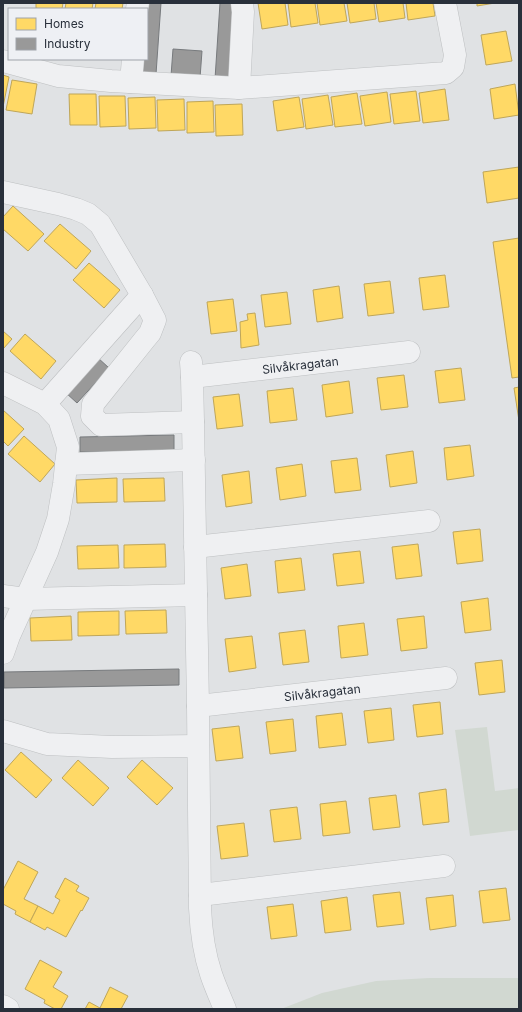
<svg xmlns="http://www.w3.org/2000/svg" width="522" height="1012" viewBox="0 0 522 1012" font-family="Inter,sans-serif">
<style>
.green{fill:#d1d8d1}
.homes{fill:#ffd966;stroke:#bfa659}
.industry{fill:#999;stroke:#777a7d}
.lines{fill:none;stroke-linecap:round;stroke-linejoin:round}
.minor-casing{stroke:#bec0c2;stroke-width:23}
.minor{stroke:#eff0f2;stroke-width:22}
.labels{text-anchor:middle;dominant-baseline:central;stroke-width:4;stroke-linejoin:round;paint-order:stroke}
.street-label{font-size:12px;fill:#29303b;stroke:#eef0f4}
</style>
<rect width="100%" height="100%" fill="#e0e2e4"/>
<g class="green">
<path d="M487 727 495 791 519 788V830L470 836 455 730Z"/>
<path d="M429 978H519V1009H281L322 993 376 981Z"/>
</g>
<g class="homes">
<path d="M36 3H63L62 9H40L36 8Z"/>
<path d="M66 3H93L92 9H65Z"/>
<path d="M96 3H123L122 9H95Z"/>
<path d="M258 3H285L288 25 262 29Z"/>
<path d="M288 3H315L318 23 291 27Z"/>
<path d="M317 3H344L347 21 320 25Z"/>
<path d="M347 3H374L376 19 350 23Z"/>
<path d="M376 3H403L405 18 379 22Z"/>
<path d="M406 3H433L435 16 408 20Z"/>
<path d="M477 3H495L477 6Z"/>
<path d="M506 31 512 61 486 65 481 35Z"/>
<path d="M3 75 9 77 3 107Z"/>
<path d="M12 80 37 84 32 114 6 110Z"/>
<path d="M515 84 519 115 494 119 490 89Z"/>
<path d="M445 89 449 120 423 123 419 93Z"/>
<path d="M416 91 420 121 394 124 390 94Z"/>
<path d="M387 92 391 122 365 126 360 96Z"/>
<path d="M357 93 362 124 335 127 331 97Z"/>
<path d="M69 94H96L97 125H70Z"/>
<path d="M328 95 333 125 306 129 302 99Z"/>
<path d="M99 96H125L126 126 100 127Z"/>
<path d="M155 97 156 128 129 129 128 98Z"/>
<path d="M299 97 304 127 277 131 273 101Z"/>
<path d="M184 99 185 130 158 131 157 100Z"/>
<path d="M213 101 214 132 187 133V102Z"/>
<path d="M242 104 243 135 216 136 215 105Z"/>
<path d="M519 167V198L487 203 483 172Z"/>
<path d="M13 206 44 234 28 251 3 229V217Z"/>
<path d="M60 224 91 251 76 269 44 241Z"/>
<path d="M519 238V377L512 378 493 242Z"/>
<path d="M89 263 120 290 104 308 73 280Z"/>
<path d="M445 275 449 307 423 310 419 278Z"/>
<path d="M390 281 394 313 368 316 364 284Z"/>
<path d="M339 286 343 318 317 322 313 290Z"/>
<path d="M287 292 291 324 265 327 261 295Z"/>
<path d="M233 299 237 331 211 334 207 302Z"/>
<path d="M255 313 259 345 241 348 240 322 248 320 247 314Z"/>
<path d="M3 331 12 339 3 349Z"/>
<path d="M25 334 56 361 41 379 10 351Z"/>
<path d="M461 368 465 400 439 403 435 371Z"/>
<path d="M404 375 408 407 381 410 377 378Z"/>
<path d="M349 381 353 413 326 417 322 385Z"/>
<path d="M519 387V421L514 388Z"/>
<path d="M293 388 297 420 270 423 267 391Z"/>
<path d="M239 394 243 426 217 429 213 397Z"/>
<path d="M3 410 24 429 8 446 3 441Z"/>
<path d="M24 436 55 464 40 482 8 454Z"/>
<path d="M470 445 474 476 447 480 444 448Z"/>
<path d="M413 451 417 483 390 487 386 455Z"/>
<path d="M357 458 361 490 335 493 331 461Z"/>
<path d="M302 464 306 496 280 500 276 468Z"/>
<path d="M249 471 252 503 226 507 222 475Z"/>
<path d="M117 478V502L77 503 76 480Z"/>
<path d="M164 478 165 501 124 502 123 479Z"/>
<path d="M480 529 483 561 457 564 453 532Z"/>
<path d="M165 544 166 567 124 568V545Z"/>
<path d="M418 544 422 576 396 579 392 547Z"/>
<path d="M118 545 119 568 78 569 77 546Z"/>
<path d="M360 551 364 583 337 586 333 554Z"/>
<path d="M301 558 305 590 278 593 275 561Z"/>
<path d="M247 564 251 596 225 599 221 568Z"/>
<path d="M488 598 491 630 465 633 461 602Z"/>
<path d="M166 610 167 633 126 634 125 611Z"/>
<path d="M119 611V635L78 636V612Z"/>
<path d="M71 616 72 640 31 641 30 618Z"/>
<path d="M424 616 427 648 401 651 397 619Z"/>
<path d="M364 623 368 655 341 658 338 626Z"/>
<path d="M305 630 309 662 283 665 279 633Z"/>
<path d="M252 636 256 668 229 672 225 639Z"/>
<path d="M502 660 505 692 479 695 475 663Z"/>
<path d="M440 702 443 734 417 737 413 705Z"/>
<path d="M391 708 394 740 368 743 364 711Z"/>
<path d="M342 713 346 745 319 748 316 716Z"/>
<path d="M293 719 296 751 270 754 266 722Z"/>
<path d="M239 726 243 758 216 761 212 729Z"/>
<path d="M21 752 52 780 36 798 5 770Z"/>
<path d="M78 760 109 788 93 806 62 778Z"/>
<path d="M142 760 173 788 157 805 127 777Z"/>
<path d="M446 789 449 822 423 825 419 793Z"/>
<path d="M396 795 400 827 373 830 369 798Z"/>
<path d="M346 801 350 833 323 836 320 804Z"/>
<path d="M297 807 301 839 274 842 270 810Z"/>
<path d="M244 823 248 856 221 859 217 826Z"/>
<path d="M18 861 38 872 24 899 38 906 30 922 15 914 16 911 3 904V890Z"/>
<path d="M65 878 79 886 76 891 89 898 82 911 81 910 66 937 47 927 45 930 30 922 38 906 53 914 60 900 55 897Z"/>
<path d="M506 888 510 920 483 923 479 891Z"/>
<path d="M400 892 404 924 377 927 373 895Z"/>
<path d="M453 895 456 926 430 930 426 898Z"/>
<path d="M347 897 351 930 325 933 321 901Z"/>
<path d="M293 904 297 936 271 939 267 907Z"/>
<path d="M40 960 62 972 53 987 68 996 61 1009H55L44 1003 45 1000 25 989Z"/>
<path d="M110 987 128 996 121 1009H85L89 1002 100 1008Z"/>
</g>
<g class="industry">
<path d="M144 3H161L156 74 139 73 140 59H147V9Z"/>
<path d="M220 3H236L231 80 215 79Z"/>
<path d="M173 49 202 51 200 78 171 76Z"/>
<path d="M97 357 109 368 77 403 65 392Z"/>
<path d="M174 435V451L80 452V437Z"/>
<path d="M179 669V685L4 688V672Z"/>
</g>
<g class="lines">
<defs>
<g id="minor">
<path d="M137 9 138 3"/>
<path d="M3 61 58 76 111 81 239 88 446 73 453 67 455 55 445 3"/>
<path d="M131 82 133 59"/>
<path d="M239 88 243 12 242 3"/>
<path d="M3 192 58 204 76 209 88 214 100 224 142 295 155 320 150 333 145 339 93 404 92 416 101 425 193 422"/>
<path d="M191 362 192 377 193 422 198 706 200 908C201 930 204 953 211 974 215 986 220 997 225 1009"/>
<path id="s1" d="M192 377 409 352"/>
<path d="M3 383 45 404 59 419 68 447 64 484 58 519 47 552 9 636 3 653"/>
<path d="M45 404 142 295"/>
<path d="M66 464 194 460"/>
<path d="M195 547 429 521"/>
<path d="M3 596 26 599 196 595"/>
<path id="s2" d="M198 706 446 678"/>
<path d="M3 731 47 744 112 747 198 746"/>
<path d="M200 895 444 866"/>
<path d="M3 1006 8 1009"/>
</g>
</defs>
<use href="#minor" class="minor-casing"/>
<use href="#minor" class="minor"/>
</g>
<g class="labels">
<g class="street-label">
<text stroke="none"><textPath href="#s1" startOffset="109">Silvåkragatan</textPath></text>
<text stroke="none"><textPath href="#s2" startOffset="125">Silvåkragatan</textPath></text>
</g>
</g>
<rect width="522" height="1012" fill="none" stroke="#29303b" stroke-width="8"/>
<rect x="8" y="8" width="140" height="52" fill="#eef0f4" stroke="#9fa3aa"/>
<rect x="16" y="18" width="20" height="12" fill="#ffd966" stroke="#9fa3aa"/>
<text x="44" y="28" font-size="12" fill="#29303b">Homes</text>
<rect x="16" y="38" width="20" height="12" fill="#999999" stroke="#9fa3aa"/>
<text x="44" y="48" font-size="12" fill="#29303b">Industry</text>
</svg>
